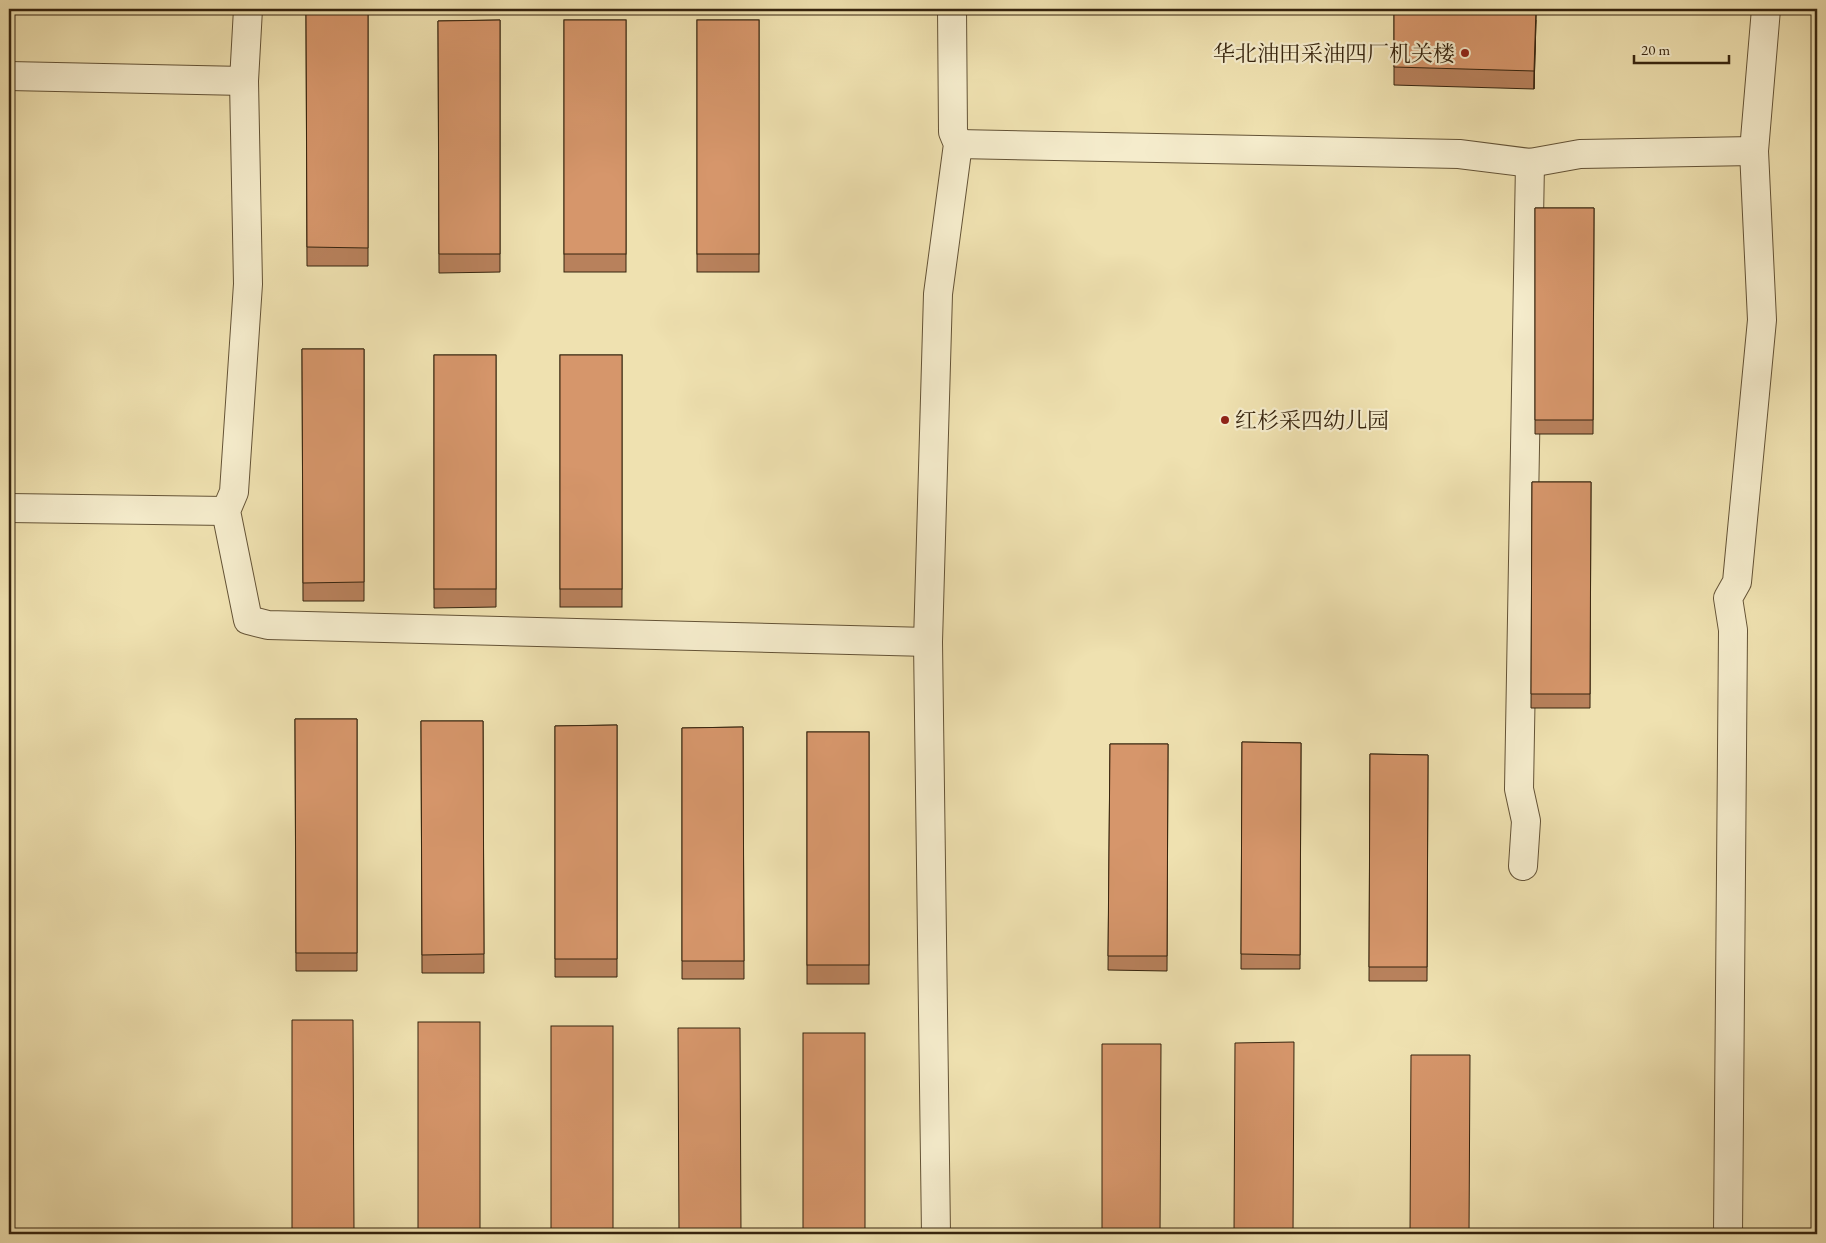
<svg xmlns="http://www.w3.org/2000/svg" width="1826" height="1243" viewBox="0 0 1826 1243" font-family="'EB Garamond','Noto Serif SC',serif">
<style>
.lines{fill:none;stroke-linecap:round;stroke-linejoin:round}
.minor-casing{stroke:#645336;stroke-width:30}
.minor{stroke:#f5eccc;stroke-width:28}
.wall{fill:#b8815c;stroke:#36240e}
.shaded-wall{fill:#96694b;stroke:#36240e}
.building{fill:#d6966b;stroke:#36240e}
.poi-dot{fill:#8f2418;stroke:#f5eccc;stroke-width:2}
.labels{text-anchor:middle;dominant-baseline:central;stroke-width:4.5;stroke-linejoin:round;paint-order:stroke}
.poi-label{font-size:22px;fill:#36240e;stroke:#f5eccc;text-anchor:end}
</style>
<rect width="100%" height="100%" fill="#efe1b0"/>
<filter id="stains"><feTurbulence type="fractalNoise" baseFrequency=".004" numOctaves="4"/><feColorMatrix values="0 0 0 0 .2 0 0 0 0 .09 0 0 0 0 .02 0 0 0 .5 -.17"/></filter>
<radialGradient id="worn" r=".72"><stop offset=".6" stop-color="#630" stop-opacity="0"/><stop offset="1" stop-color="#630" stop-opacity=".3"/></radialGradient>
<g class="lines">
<defs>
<g id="minor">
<path d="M248 9 244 81 248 284 234 492 226 511 248 620 268 625 928 642"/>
<path d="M9 76 244 81"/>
<path d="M958 144 1459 154 1530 163 1580 154 1754 151"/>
<path d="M9 508 226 511"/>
<path d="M1523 866 1526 821 1519 789 1530 163"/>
<path d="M936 1234 928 642 938 294 958 144 953 132 952 9"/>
<path d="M1728 1234 1733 630 1728 598 1737 582 1762 320 1754 151 1766 9"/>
</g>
</defs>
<use href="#minor" class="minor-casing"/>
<use href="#minor" class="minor"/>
</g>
<g class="wall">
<path d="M1394 9 1536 20 1534 89 1394 85Z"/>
<path d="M306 14H368V266H307Z"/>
<path d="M500 20V272L439 273 438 21Z"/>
<rect x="564" y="20" width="62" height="252"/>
<rect x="697" y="20" width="62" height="252"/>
<path d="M1535 208H1594L1593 434H1535Z"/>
<path d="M302 349H364V601H303Z"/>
<path d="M434 355H496V607L434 608Z"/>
<rect x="560" y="355" width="62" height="252"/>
<path d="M1532 482H1591L1590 708H1531Z"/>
<path d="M295 719H357V971H296Z"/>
<path d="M421 721H483L484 973H422Z"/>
<path d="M617 725V977H555V726Z"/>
<path d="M743 727 744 979H682V728Z"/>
<rect x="807" y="732" width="62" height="252"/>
<path d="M1242 742 1301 743 1300 969H1241Z"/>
<path d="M1110 744H1168L1167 971 1108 970Z"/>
<path d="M1370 754 1428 755 1427 981H1369Z"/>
</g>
<path class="shaded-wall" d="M1536 9V20L1534 89V71Z"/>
<g class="building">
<path d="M1394 9H1536L1534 71 1394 67Z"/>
<path d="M306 14H368V248L307 247Z"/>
<path d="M500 20V254H439L438 21Z"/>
<rect x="564" y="20" width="62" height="234"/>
<rect x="697" y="20" width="62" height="234"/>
<path d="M1535 208H1594L1593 420H1535Z"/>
<path d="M302 349H364V582L303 583Z"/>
<rect x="434" y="355" width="62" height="234"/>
<rect x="560" y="355" width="62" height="234"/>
<path d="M1532 482H1591L1590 694H1531Z"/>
<path d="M295 719H357V953H296Z"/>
<path d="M421 721H483L484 954 422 955Z"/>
<path d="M617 725V959H555V726Z"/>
<path d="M743 727 744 961H682V728Z"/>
<rect x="807" y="732" width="62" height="233"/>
<path d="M1242 742 1301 743 1300 955 1241 954Z"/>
<path d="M1110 744H1168L1167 956H1108Z"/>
<path d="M1370 754 1428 755 1427 967H1369Z"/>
<path d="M292 1020H353L354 1234H292Z"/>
<rect x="418" y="1022" width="62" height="212"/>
<rect x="551" y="1026" width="62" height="208"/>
<path d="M678 1028H740L741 1234H679Z"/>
<rect x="803" y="1033" width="62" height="201"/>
<path d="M1294 1042 1293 1234H1234L1235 1043Z"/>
<path d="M1102 1044H1161L1160 1234H1102Z"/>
<path d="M1411 1055H1470L1469 1234H1410Z"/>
</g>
<g class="poi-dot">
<circle cx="1465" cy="53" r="5"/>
<circle cx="1225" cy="420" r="5"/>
</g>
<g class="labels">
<g class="poi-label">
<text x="1455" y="53">华北油田采油四厂机关楼</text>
<text x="1235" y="420" text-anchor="start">红杉采四幼儿园</text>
</g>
</g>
<rect width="1826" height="1243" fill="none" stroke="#efe1b0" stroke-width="30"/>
<rect x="10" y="10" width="1806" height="1223" fill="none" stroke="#36240e" stroke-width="2.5"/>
<rect x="15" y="15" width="1796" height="1213" fill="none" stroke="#36240e"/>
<path d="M1634 55v8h95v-8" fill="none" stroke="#36240e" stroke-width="2.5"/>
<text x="1641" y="55" font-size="15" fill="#36240e" stroke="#f5eccc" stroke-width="4" paint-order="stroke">20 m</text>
<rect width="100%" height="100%" filter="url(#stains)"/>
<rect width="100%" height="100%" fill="url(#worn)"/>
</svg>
